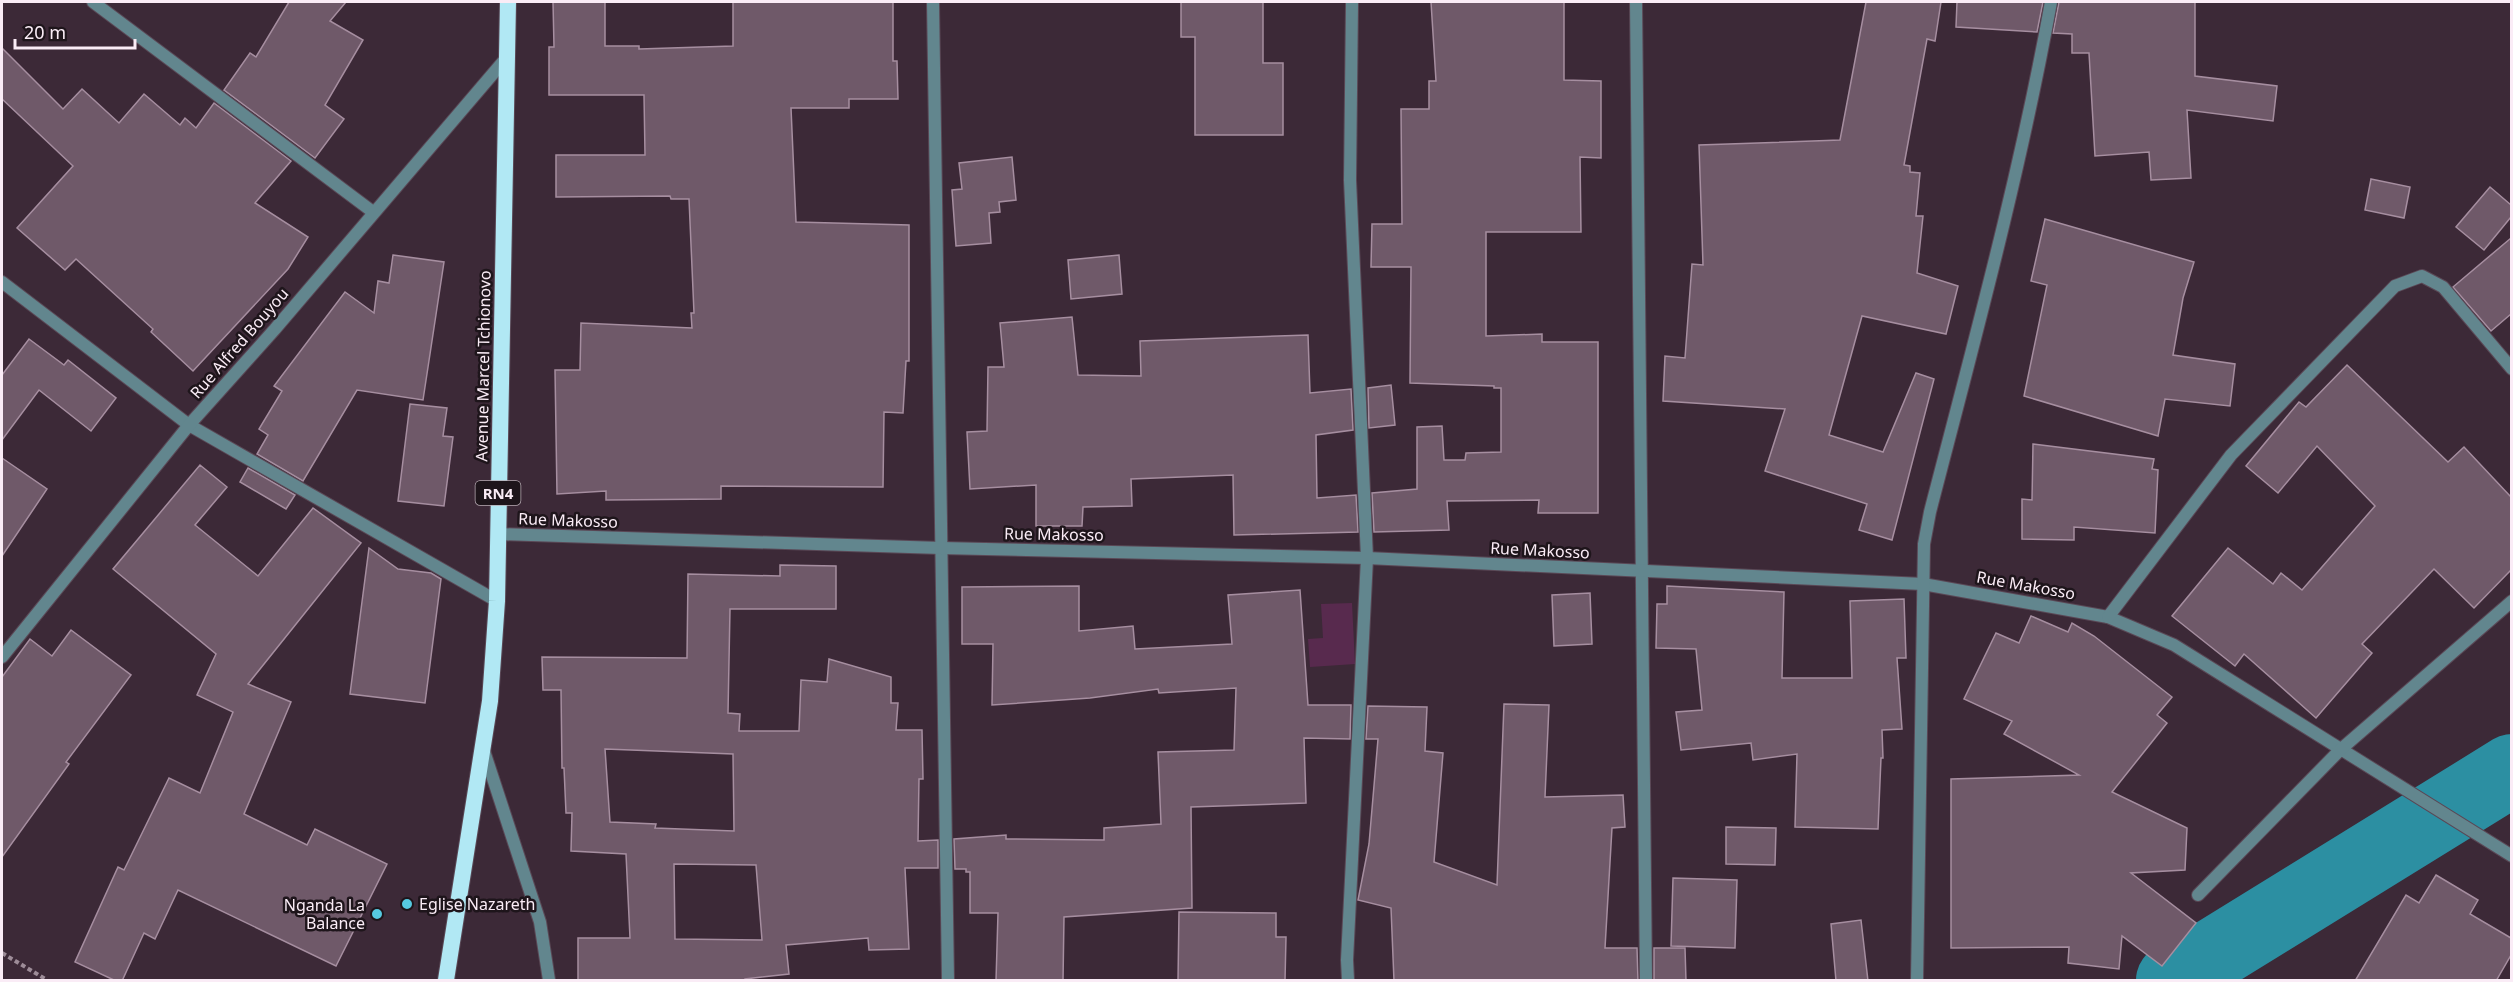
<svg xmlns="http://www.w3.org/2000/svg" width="2513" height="982" viewBox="0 0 2513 982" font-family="'Noto Sans',sans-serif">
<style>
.green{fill:#582a4e}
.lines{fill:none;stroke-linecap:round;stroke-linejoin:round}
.river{stroke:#2c8fa2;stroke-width:72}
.building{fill:#6f5969;stroke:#a68ea0;stroke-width:1.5;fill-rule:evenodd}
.minor-casing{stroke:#5a4856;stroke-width:14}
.trunk-casing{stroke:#5a4856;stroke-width:18}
.path{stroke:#9d8c98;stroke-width:4;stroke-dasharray:4.5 3;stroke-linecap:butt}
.minor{stroke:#62868e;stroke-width:12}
.trunk{stroke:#b1e8f4;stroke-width:16}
.poi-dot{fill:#56c9e1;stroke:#1e151b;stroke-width:2}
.labels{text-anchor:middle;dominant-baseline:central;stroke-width:5;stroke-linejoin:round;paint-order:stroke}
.shield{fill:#1e151b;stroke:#b8acb4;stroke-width:1.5}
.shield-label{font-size:15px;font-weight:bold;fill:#faecf6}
.street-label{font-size:16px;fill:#faecf6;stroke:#1e151b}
.poi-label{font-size:16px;fill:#faecf6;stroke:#1e151b;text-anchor:start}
</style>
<rect width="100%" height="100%" fill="#3c2937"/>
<path class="green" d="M1352 603 1355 664 1310 667 1308 639 1323 638 1321 604Z"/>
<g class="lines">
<path class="river" d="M2172 980 2512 770"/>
</g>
<g class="building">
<path d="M289 2H346L330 21 363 40 325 105 344 119 315 158 224 90 250 53 256 57Z"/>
<path d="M553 2H605V46H639V49L733 46V2H893V61H897L898 99H849V108H791L796 222 909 225V361H906L903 413 884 412 883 487 721 486V499L606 500V491L557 494 555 370H580L581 323 692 328 691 313H694L689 199H671L670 196 556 197V155H645L644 95H549V47H554Z"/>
<path d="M1181 2H1263V63H1283V135H1195V37H1181Z"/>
<path d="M1431 2H1564V80L1601 81V158L1580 157 1581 232H1486V336L1542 334V342H1598V513H1538L1539 500 1447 501 1449 530 1374 532 1372 493 1417 489V427L1442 426 1444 460H1465L1466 453 1501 452V388H1494V386L1410 383 1411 267H1371L1372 224H1402L1401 109H1429V81H1436Z"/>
<path d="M1866 2H1941L1935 41 1927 39 1904 165 1910 166V172L1920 173 1916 216H1923L1917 273 1958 286 1946 334 1862 316 1829 435 1883 452 1916 373 1934 379 1892 540 1859 530 1867 504 1765 471 1785 409 1663 401 1665 356 1685 358 1692 264 1703 265 1699 145 1840 140Z"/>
<path d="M1957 2H2043L2037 32 1956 27Z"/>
<path d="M2059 2H2195V76L2277 86 2273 121 2187 110 2191 178 2151 180 2149 152 2095 156 2089 53H2072V34L2053 33Z"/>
<path d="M2 48 63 109 82 89 119 123 144 94 180 125 185 118 196 128 214 103 291 161 255 203 308 237 288 269 193 371 151 332 153 329 76 259 65 270 17 228 73 166 2 99Z"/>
<path d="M1012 157 1016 200 999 202 1000 212 989 213 991 243 956 246 952 190 962 189 959 163Z"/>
<path d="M2371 179 2410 187 2404 218 2365 210Z"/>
<path d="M2490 187 2511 205V217L2484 250 2456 227Z"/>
<path d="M2045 219 2194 262 2183 298 2173 355 2235 364 2230 406 2165 399 2158 436 2024 396 2047 285 2031 281Z"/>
<path d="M2511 238V314L2491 331 2453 287Z"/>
<path d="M393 255 444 262 423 400 357 390 303 481 257 454 268 435 259 429 282 391 274 386 345 292 374 313 378 281 389 283Z"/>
<path d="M1119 255 1122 294 1071 299 1068 260Z"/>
<path d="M1072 317 1078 375 1141 376 1140 341 1308 335 1310 393 1351 389 1353 430 1316 435 1317 498 1356 495 1358 532 1234 535 1233 475 1131 479 1132 506 1083 507 1082 526H1036V485L970 489 967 432 987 431 988 367H1004L1000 323Z"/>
<path d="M29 339 64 365 68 360 116 398 91 431 39 390 2 440V375Z"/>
<path d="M2347 365 2448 462 2464 447 2511 497V570L2474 608 2434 569 2362 644 2372 653 2316 718 2244 654 2235 666 2172 616 2228 548 2273 584 2281 573 2302 590 2375 506 2317 446 2278 493 2246 466 2299 402 2306 407Z"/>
<path d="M1391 385 1395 425 1369 428 1368 388Z"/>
<path d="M410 404 447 408 443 436 453 437 444 506 398 501Z"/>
<path d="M2033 444 2154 459 2152 469 2158 470 2155 533 2074 527V540L2022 539V499L2032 500Z"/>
<path d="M2 458 47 489 2 556Z"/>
<path d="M200 465 227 487 195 525 258 576 313 508 361 543 248 684 291 702 244 814 307 845 315 829 387 864 336 966 178 890 155 939 144 933 122 981H116L75 962 118 867 124 870 169 778 200 793 233 712 197 695 216 654 113 569Z"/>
<path d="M248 468 295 495 286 509 240 482Z"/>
<path d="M369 548 398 569 431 573 441 579 425 703 350 694Z"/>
<path d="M780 565 836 566V609H730L728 713 740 714 739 731H799L801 680 827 682 829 659 891 677V703H898L896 730H922L923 779H919L918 841 938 840V868H905L909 949 869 950 868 938 786 945 789 974 745 979V981H578V938H630L626 854 571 851 572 813H566L564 768H562L561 690H543L542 657 687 658 688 574 780 576ZM605 749 733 754 734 831 655 828 656 824 610 822ZM674 864 756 865 762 940 675 939Z"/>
<path d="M1079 586V631L1133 626 1135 649 1232 644 1228 595 1300 590 1308 705H1351L1350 739 1304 738 1306 803 1191 807 1192 908 1064 917 1063 981H996L998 913H970V872H966V869H955L954 839 1006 835V839L1104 840V828L1161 824 1158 752 1234 750 1236 688 1159 693 1158 689 1090 698 992 705 993 644H962V587Z"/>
<path d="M1667 586 1784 592 1782 678H1852L1850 601 1904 599 1906 658H1897L1902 729 1882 730 1883 758H1881L1878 829 1795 827 1797 754 1753 760 1751 743 1681 750 1676 712 1702 710 1696 649 1656 648 1657 604H1667Z"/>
<path d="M1590 593 1592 644 1554 646 1552 595Z"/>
<path d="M2031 616 2068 632 2072 623 2094 636 2172 697 2157 715 2167 723 2112 792 2187 828 2185 870 2131 873 2196 923 2162 966 2122 936 2119 969 2068 963 2069 947 1951 948V779L2079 775 2004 734 2012 721 1964 699 1996 633 2019 643Z"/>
<path d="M71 630 131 675 66 762 69 764 2 857V677L30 639 52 656Z"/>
<path d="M1504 704 1549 705 1545 797 1623 795 1625 827 1612 828 1605 948H1637L1638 981H1394L1391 908 1358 900 1369 844 1378 739H1366L1368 706 1427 707 1425 751 1443 753 1434 862 1497 885Z"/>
<path d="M1726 827 1776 828 1775 865 1726 864Z"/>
<path d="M2436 875 2478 900 2470 914 2511 938V955L2496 981H2355L2406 895 2419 903Z"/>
<path d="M1673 878 1737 880 1735 948 1671 946Z"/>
<path d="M1179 912 1276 913V937H1286L1285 981H1178Z"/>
<path d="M1861 920 1868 981H1836L1831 924Z"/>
<path d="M1654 948H1685L1686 981H1654Z"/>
</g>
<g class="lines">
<defs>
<g id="minor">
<path d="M93 2 373 212"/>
<path d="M933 2 948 980"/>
<path d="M1636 2 1646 980"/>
<path d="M2 282 189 425 497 601"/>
<path d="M497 534 941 548 1367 558 1923 584 2108 617 2174 645 2512 856"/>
<path d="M2108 617 2231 455 2395 286 2422 276 2443 287 2512 369"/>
<path d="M2 657 189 425 275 329 508 56"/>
<path d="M484 751 540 922 549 980"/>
<path d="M2198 895 2340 750 2512 601"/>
<path d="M1348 980 1347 960 1367 558 1350 180 1352 2"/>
<path d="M1917 980 1924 544 1930 512C1974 342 2020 174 2051 2"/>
</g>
<path id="trunk" d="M446 980 490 701 497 601 508 2"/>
</defs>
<use href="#minor" class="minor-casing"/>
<use href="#trunk" class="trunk-casing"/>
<path class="path" d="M2 953 47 980"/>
<use href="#minor" class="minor"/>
<use href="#trunk" class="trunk"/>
</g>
<g class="poi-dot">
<circle cx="407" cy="904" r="6"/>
<circle cx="377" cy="914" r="6"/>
</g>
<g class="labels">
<rect class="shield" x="475.5" y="481" width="45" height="24" rx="4.5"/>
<g class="shield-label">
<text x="498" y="493">RN4</text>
</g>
<g class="street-label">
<text transform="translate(239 343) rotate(-49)">Rue Alfred Bouyou</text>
<text transform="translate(483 366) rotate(-89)">Avenue Marcel Tchionovo</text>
<text transform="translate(568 520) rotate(2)">Rue Makosso</text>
<text transform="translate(1054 534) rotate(1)">Rue Makosso</text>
<text transform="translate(1540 550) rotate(3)">Rue Makosso</text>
<text transform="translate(2026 585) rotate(10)">Rue Makosso</text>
</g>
<g class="poi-label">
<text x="419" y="904">Eglise Nazareth</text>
<text x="365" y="905" text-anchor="end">Nganda La<tspan x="365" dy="18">Balance</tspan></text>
</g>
</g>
<rect width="2513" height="982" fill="none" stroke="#faecf6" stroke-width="6"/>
<path d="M15 39v9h120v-9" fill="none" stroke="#faecf6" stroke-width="3"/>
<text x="24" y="39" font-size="18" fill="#faecf6" stroke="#1e151b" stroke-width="4.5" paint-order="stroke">20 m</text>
</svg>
